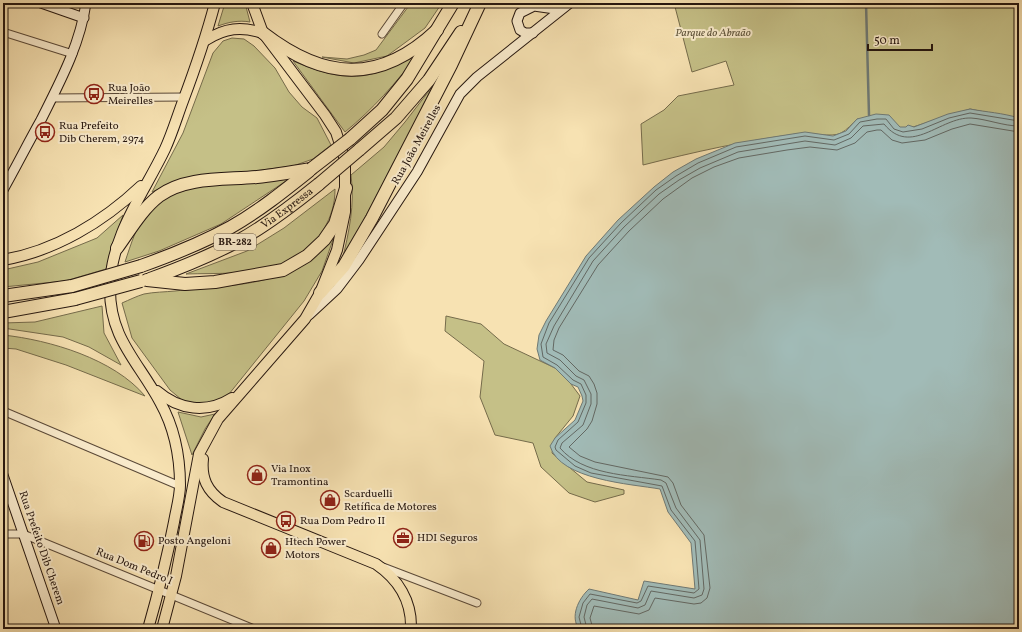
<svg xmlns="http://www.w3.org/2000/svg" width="1022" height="632" viewBox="0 0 1022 632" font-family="Vollkorn,serif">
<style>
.green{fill:#c5c087;stroke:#756b4b}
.water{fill:#a1bbb7;stroke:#6f7974}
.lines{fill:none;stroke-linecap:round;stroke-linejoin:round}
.shore{stroke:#636863;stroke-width:1}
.stream{stroke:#6f7974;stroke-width:2.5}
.street-casing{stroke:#5a4938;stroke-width:9}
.secondary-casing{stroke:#25160f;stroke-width:11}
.primary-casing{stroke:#25160f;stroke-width:12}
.highway-casing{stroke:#25160f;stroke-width:14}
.street{stroke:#faeccd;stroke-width:7}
.secondary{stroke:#faeccd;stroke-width:9}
.primary{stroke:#f7e2b2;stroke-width:10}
.highway{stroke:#f7e2b2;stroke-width:12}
.highway-bridge-casing{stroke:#25160f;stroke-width:14;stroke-linecap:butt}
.highway-bridge{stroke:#f7e2b2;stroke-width:12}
.labels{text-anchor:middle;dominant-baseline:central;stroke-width:4;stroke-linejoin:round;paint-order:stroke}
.shield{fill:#faeccd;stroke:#655648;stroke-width:1}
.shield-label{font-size:10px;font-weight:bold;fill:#25160f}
.park-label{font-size:11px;font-style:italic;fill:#5d5239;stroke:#faeccd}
.poi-label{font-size:11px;fill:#25160f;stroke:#faeccd;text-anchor:start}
.street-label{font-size:11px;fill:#25160f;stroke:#faeccd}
</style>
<rect width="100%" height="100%" fill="#f7e2b2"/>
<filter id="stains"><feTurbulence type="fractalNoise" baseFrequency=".005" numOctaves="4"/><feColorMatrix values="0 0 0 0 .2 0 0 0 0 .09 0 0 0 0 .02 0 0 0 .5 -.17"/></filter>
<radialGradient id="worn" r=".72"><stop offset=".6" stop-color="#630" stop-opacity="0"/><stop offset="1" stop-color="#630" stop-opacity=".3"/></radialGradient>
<g class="green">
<path d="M225 3H245L250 22C239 20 229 22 218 26Z"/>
<path d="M411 3H442L425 28 387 56 354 63 322 57 347 59 364 55 376 50Z"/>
<path d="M674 3H1010L1019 6V119L970 109 913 127 902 128 857 119C853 123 847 130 841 133 832 138 810 132 796 134 744 141 694 152 643 165L641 124 664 110 678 96 734 85 726 61 692 72Z"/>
<path d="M232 38 244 39 254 46 275 68 289 92 302 107 317 118 331 145 313 159 293 166 177 181 152 192 183 133 213 53 223 41Z"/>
<path d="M418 54C396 83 373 109 345 132L293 61C346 83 368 82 418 54Z"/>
<path d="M432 87 412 129 342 261C349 232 355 205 351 175L384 147 405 122Z"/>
<path d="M289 179 221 224 159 251 125 262C131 244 137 223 150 209 179 179 249 183 289 179Z"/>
<path d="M335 189C335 205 331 216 324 229 315 244 300 259 283 265 253 275 217 273 186 274L247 251 284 228Z"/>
<path d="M123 215 106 269 65 281 3 287V270L38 262 97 238Z"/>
<path d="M335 234 322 271 304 301 229 394 217 403H191L182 400 170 390 132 338 122 303C129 300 137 296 144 294 154 292 165 292 175 291 236 284 295 288 335 234Z"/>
<path d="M102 306 104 333 121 365 89 347 63 337 3 328V323L35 322Z"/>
<path d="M446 316 481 324 504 344 555 368 571 384 580 396 573 416 555 438 552 453 587 482 624 490V494L595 502 569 493 541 467 533 443 495 435 480 397 484 361 445 331Z"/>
<path d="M3 335C50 340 114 359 145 396L66 365 16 349 3 348Z"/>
<path d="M178 412 201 417 215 414 205 429 192 455Z"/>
</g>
<path class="water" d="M970 109C986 112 1003 113 1019 118V629H579C570 617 578 599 589 589L638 600 644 581 695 589 691 543 668 512 660 489C631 484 560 480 550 446L555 438 575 420 583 401 582 396 578 387 571 384 555 368 540 360 537 349 539 335 546 321 586 256 618 220 654 187 673 172 696 159 735 143 805 132 833 136 846 131 857 119 876 114 889 115 900 127H906L908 125 914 127 948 114Z"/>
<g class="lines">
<g class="shore">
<path d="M582 629 579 617 583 603 590 594 637 603 641 601 648 586 694 593 699 589 695 541 671 510 662 486 591 473 575 466 556 450 555 447 558 440 578 422 586 403V395L581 384 573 380 557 365 543 357 541 344 549 323 589 258 621 223 656 190 676 176 698 163 736 147 805 136 834 140 849 134 860 122 877 119H886L894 129 903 132 922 129 949 118 970 113 1019 121"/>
<path d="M587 629 584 617 587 605 592 599 638 608 645 605 651 591 694 598 702 595 704 589 700 540 676 508 666 483 661 480C628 475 583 475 560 448L562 443 583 425 591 404V394L584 380 576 376 560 360 547 353 546 344 554 326 593 261 624 227 659 194 679 180 700 168 738 152 805 141 835 145 851 138 863 126 884 124C911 157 940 117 971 118 987 119 1003 126 1019 126"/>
<path d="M593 629 590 618 594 606 639 614 649 610 655 598 694 604 701 603 707 598 710 588 704 535 681 505 673 483 668 477 595 462 580 456 569 447 587 429 592 421 597 404V393L594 384 589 376 579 371 563 355 553 350 554 340 559 328 598 265 629 231 663 199 692 178 714 167 739 158 787 150 810 147 837 150 855 143 867 132 877 130H881L892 140 902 143 925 140 952 129 970 124 1019 132"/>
</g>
<path class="stream" d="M866 3 869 115"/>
<defs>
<g id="street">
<path d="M3 32 73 54"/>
<path d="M382 34 404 3"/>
<path d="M52 98 185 97"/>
<path d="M3 411 180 486"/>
<path d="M3 534H23L254 629"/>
<path d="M383 567 477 603"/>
</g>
<g id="secondary">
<path d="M41 3 84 18"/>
<path d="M533 33H525L520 30 517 21 520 13 534 6 555 9 563 6"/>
<path d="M3 190C16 167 28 143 41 120 60 82 80 45 86 3"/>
<path d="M309 315 337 289 359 260 417 172 460 94 477 77 570 3"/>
<path d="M3 475 56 629"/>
</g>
<g id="primary">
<path d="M206 40C225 28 241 26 263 33"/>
<path d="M3 260C55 251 103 222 141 186"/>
<path d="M157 391C179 410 207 414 232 398"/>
<path d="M203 459C201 478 207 491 223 502L376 564C398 579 412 601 411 629"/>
<path d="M148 629C158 594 167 558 174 522 176 510 180 497 180 485 180 456 174 427 160 402 138 361 109 338 110 287 111 235 144 193 165 149 172 134 177 117 183 101 195 69 206 37 215 3"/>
<path d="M162 629 176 576 199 454 218 419 305 319 320 293 337 250 345 212V160L336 132 325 115 263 33 252 3"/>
</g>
<g id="highway">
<path d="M263 33C324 80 379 85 437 30"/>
<path d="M350 139 382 110 407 79 453 3"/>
<path d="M359 150 396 118 429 80 461 32"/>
<path d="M117 248C130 230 142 209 159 196 186 176 226 180 257 177 275 175 293 172 311 169"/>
<path d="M141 266C172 255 202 243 231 227 259 211 284 191 309 171"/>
<path id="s1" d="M150 279C180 268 210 256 238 241 267 225 293 205 319 184"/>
<path d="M147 280 185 284 215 282 283 270 307 256 324 240 335 224 346 188"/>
<path d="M320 293 344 266 372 218 451 65 480 3"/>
<path d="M3 296 72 286"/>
<path d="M3 312 75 299"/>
</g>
</defs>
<use href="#street" class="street-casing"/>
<use href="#secondary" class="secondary-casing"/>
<use href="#primary" class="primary-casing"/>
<use href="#highway" class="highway-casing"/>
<use href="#street" class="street"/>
<use href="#secondary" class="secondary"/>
<use href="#primary" class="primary"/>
<use href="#highway" class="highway"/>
<defs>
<g id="highway-bridge">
<path d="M311 169 350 139"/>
<path d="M319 184 359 150"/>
<path d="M72 286 141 266"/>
<path d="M75 299 141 281"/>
</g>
</defs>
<use href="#highway-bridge" class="highway-bridge-casing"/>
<use href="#highway-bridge" class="highway-bridge"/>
</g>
<defs>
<symbol id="bus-ring" viewBox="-11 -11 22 22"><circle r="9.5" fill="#faeccd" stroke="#8f2418" stroke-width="1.5"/><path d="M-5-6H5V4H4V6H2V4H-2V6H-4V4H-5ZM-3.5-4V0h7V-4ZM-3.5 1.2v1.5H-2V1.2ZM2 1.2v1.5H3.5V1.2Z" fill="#8f2418"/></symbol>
<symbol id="shop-ring" viewBox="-11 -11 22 22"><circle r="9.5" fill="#faeccd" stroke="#8f2418" stroke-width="1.5"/><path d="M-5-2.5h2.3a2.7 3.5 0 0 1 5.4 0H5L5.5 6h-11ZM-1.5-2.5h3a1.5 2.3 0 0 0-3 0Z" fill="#8f2418"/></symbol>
<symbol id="office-ring" viewBox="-11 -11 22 22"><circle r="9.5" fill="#faeccd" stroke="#8f2418" stroke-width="1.5"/><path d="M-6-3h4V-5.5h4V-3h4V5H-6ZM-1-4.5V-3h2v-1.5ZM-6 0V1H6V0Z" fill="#8f2418"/></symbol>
<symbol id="fuel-ring" viewBox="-11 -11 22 22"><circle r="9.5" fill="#faeccd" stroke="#8f2418" stroke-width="1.5"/><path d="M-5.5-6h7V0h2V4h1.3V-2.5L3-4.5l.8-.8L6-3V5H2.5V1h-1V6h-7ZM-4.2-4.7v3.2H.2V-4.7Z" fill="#8f2418"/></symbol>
</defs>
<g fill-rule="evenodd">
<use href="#bus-ring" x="83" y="83" width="22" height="22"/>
<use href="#bus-ring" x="34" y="121" width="22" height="22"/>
<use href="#shop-ring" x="246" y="464" width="22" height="22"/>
<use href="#shop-ring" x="319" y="489" width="22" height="22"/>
<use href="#bus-ring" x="275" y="510" width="22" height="22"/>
<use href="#office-ring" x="392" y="527" width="22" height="22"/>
<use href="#fuel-ring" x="133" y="530" width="22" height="22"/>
<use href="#shop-ring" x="260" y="537" width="22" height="22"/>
</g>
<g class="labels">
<rect class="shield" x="214" y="234" width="42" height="16" rx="3"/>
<g class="shield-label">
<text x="235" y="242">BR-282</text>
</g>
<g class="park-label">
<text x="713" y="33">Parque do Abraão</text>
</g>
<g class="poi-label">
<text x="108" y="88">Rua João<tspan x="108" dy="13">Meirelles</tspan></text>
<text x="59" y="126">Rua Prefeito<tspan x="59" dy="13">Dib Cherem, 2974</tspan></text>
<text x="271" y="469">Via Inox<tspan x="271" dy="13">Tramontina</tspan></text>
<text x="344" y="494">Scarduelli<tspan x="344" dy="13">Retífica de Motores</tspan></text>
<text x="300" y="521">Rua Dom Pedro II</text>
<text x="417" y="538">HDI Seguros</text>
<text x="158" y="541">Posto Angeloni</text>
<text x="285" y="542">Htech Power<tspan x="285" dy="13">Motors</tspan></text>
</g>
<g class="street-label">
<text transform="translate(417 145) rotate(-61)">Rua João Meirelles</text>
<text stroke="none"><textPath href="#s1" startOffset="155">Via Expressa</textPath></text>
<text transform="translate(41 548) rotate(71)">Rua Prefeito Dib Cherem</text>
<text transform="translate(134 567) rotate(22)">Rua Dom Pedro I</text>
</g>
</g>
<rect width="1022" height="632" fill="none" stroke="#f7e2b2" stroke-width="16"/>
<rect x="4" y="4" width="1014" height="624" fill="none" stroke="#25160f" stroke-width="2"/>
<rect x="8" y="8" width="1006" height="616" fill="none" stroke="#25160f"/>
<path d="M868 44v6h64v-6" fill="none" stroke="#25160f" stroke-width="2"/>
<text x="874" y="44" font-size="12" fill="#25160f" stroke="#faeccd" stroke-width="3" paint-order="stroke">50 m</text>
<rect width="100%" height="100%" filter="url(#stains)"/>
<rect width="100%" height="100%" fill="url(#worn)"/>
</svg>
